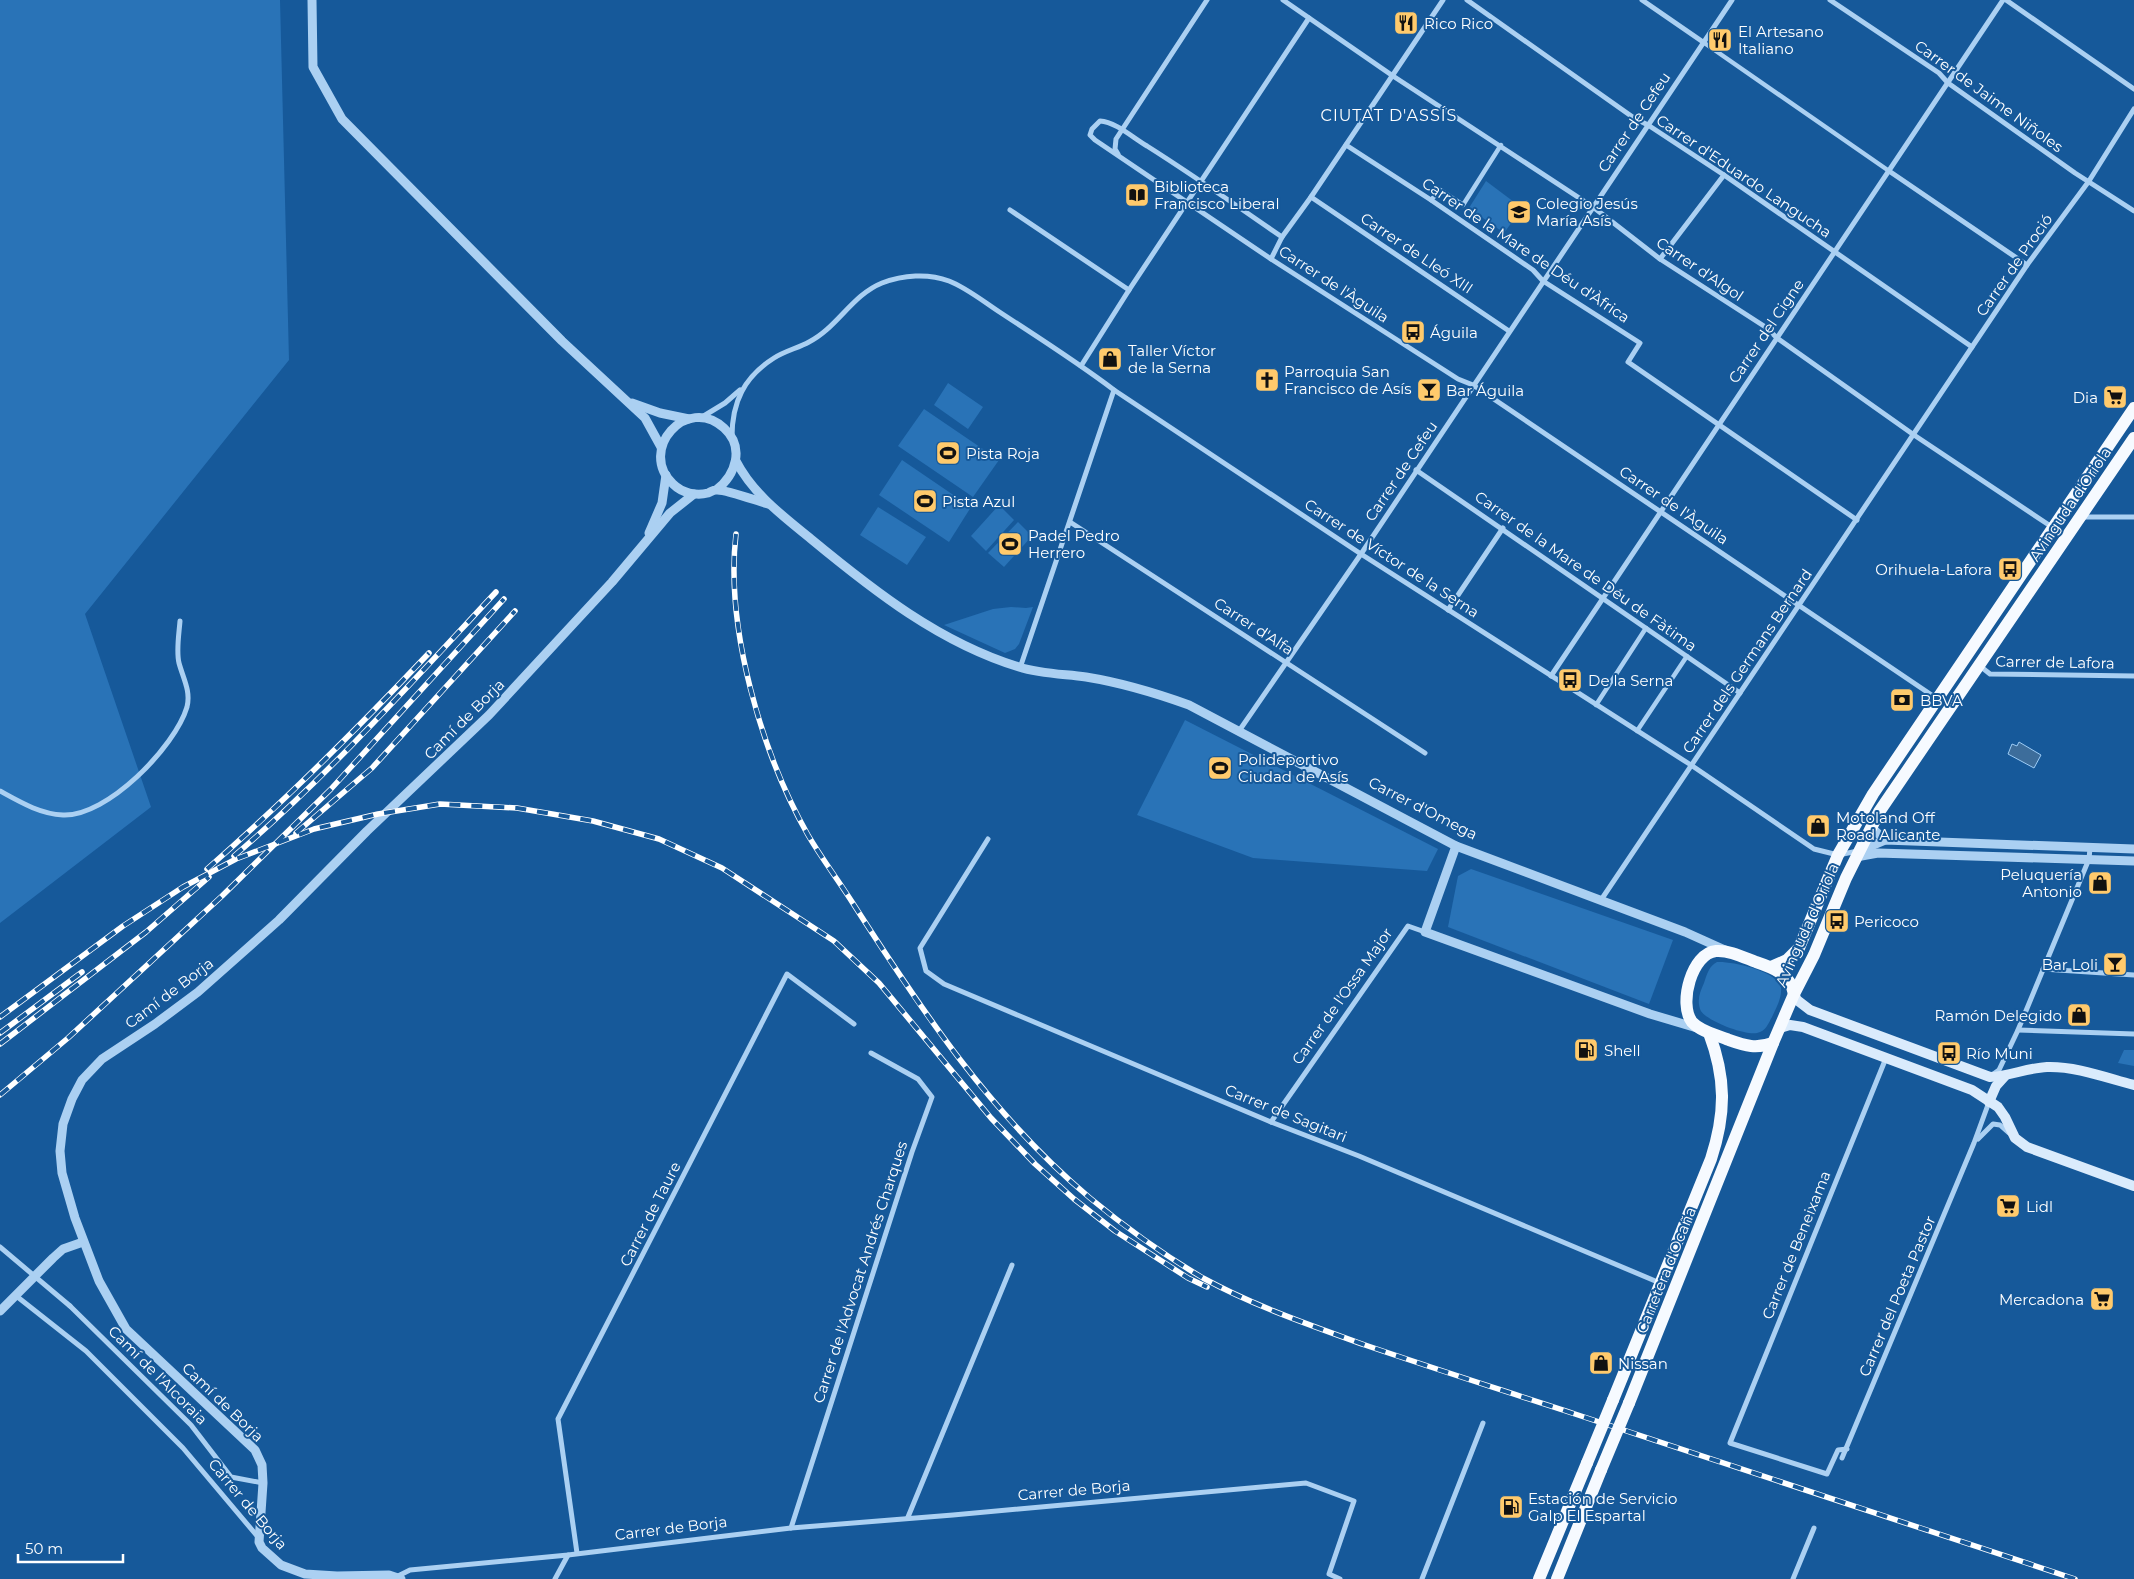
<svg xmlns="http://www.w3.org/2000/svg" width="2134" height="1579" viewBox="0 0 2134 1579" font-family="Montserrat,sans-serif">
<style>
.green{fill:#2973b7}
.water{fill:#3d6d9b;stroke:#9dccf5}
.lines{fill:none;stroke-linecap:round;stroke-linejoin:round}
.pedestrian{stroke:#abd0f2;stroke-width:4.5}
.minor{stroke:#abd0f2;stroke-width:5}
.tertiary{stroke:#abd0f2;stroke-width:9}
.secondary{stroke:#daebfc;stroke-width:10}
.primary{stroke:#f6faff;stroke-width:12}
.rail-casing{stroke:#fff;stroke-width:5.5}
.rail{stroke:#16599a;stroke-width:4;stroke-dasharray:11;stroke-linecap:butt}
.minor-bridge{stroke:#abd0f2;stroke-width:5}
.primary-bridge{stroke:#f6faff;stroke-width:12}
.labels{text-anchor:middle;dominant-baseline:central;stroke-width:4;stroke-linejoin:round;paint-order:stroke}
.poi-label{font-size:15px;fill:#fff;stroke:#16599a;text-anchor:start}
.street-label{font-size:15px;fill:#fff;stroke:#16599a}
.neighbourhood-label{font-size:16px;letter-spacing:1px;fill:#fff;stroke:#16599a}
</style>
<rect width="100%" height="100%" fill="#16599a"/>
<g class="green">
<path d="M0 0H280L289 360 85 614 151 807 0 923Z"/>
<path d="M1486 181 1522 208 1504 233 1469 208Z"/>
<path d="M948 383 983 407 968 429 934 405Z"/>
<path d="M924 409 999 460 973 497 898 446Z"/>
<path d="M902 460 971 507 949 542 879 495Z"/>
<path d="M999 505 1014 520 986 551 971 536Z"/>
<path d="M878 507 926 537 907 565 860 535Z"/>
<path d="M1018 522 1032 536 1004 567 988 553Z"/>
<path d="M1011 607 1026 608 1033 607 1019 644 1015 649 1005 653 944 625 993 609Z"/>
<path d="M1185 720 1438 849 1427 871 1253 858 1137 815Z"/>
<path d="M1471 869 1673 940 1649 1004 1448 927 1458 876Z"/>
<path d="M1717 962C1732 961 1778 971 1781 988 1782 998 1776 1008 1772 1017 1768 1024 1766 1031 1757 1033 1746 1036 1703 1020 1700 1009 1697 999 1700 992 1704 983 1707 974 1709 966 1717 962Z"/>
<path d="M2124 1050H2134V1066L2118 1063Z"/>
</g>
<path class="water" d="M2019 742 2041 755 2034 768 2008 754 2012 744 2017 746Z"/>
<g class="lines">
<g class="pedestrian">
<path d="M1703 42 1889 171"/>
<path d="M1431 200 1440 190 1463 205 1501 145"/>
<path d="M1596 705 1646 628"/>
<path d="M1637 731 1687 656"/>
</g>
<g class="minor">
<path d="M1283 0 1393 76 1593 207 1660 259 1767 328 1777 338 1914 435 2052 527"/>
<path d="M1467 0 1634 118 1648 125 1724 175 1972 347"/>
<path d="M1642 0 1703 42"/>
<path d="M1830 0 1939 73 1948 83 2075 173 2134 211"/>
<path d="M2006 0 2134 89"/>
<path d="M1346 145 1431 200 1533 270 1543 281 1640 343 1628 362 1857 520"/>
<path d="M1118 154 1115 149 1116 139 1207 0"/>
<path d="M1889 171 2027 265"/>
<path d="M1311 197 1509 331"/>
<path d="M1010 210 1129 290"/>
<path d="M1282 237C1237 206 1193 175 1147 146 1133 138 1116 122 1100 121L1092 129 1090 135 1095 140 1271 259 1458 379 1473 385 1936 698"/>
<path d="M1271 259 1282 237 1311 197 1443 0"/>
<path d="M1660 259 1724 175"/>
<path d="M1081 366 1129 290 1309 18"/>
<path d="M702 417 725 403 740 390"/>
<path d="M732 437C732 402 744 377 774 358 785 351 798 348 809 342 837 328 852 295 882 283 903 275 928 273 949 281 967 288 984 302 1001 313 1039 338 1077 362 1114 390L1361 554 1691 765 1814 849 1838 855 1858 851"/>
<path d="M1416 470 1740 693"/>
<path d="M2082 517H2134"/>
<path d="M1070 522 1425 753"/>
<path d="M1448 610 1503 528"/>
<path d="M1980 666 1990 674 2134 676"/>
<path d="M1020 668 1114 390"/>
<path d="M1551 676 2003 0"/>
<path d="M1239 731 1361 554 1732 0"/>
<path d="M0 791C20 802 40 814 63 815 107 817 175 747 187 707 191 691 183 678 179 663 176 651 179 634 180 621"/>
<path d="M988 839 920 948 926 971 944 984 1271 1122 1359 1156 1660 1283"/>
<path d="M1601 900 2027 265 2089 181 2134 109"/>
<path d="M2043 969 2134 975"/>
<path d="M2018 1030 2134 1034"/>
<path d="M1992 1075 1999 1070 2018 1030 2089 859 2090 848"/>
<path d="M1271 1122 1408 926 1425 932"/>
<path d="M1978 1139 1993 1124 2000 1125 2009 1133"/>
<path d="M15 1295 86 1351 183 1448 258 1537"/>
<path d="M70 1306 191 1425 231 1477 263 1483"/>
<path d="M1847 1449 1838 1450 1827 1474 1730 1443 1886 1058"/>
<path d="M1842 1458 1974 1143 1989 1102"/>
<path d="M908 1517 1012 1265"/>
<path d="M791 1528 912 1152 932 1097 918 1079 871 1053"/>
<path d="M577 1553 558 1419 787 974 854 1024"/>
<path d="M396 1577 410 1570 568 1555 791 1528 953 1515 1306 1483 1354 1501 1329 1574 1340 1579"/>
<path d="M555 1579 568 1555"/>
<path d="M1422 1579 1483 1423"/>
<path d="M1793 1579 1814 1528"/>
</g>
<g class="tertiary">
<path d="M312 0 313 67 342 119 562 341 645 418 661 447"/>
<path d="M632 403 660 413 689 419"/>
<path d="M736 461C753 494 783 516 811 539 874 591 940 643 1019 667 1041 674 1064 674 1086 677 1123 683 1153 692 1189 705L1456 846 1685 932 1725 950"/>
<path d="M716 490C736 475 745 447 724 428 687 394 637 450 673 484 682 493 696 496 708 493 711 492 713 490 716 490 725 489 757 501 768 504"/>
<path d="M649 533 662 503 666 475"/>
<path d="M1871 827 1885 840"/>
<path d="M1456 846 1425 932 1650 1014 1697 1028"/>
<path d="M1859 851 1885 840 2134 849"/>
<path d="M1856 857 1878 853 2134 861"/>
<path d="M0 1311 53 1258 63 1249 83 1242"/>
<path d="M401 1579 389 1575 337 1576 305 1574 281 1565 262 1548 259 1542 263 1483 262 1465 255 1450 126 1329 99 1281 75 1218 62 1173 60 1151 63 1124 72 1099 82 1080 102 1059 155 1024 198 992 279 920 367 831 489 715 612 582 670 513 694 494"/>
</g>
<g class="secondary">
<path d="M1794 994 1797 1000 1810 1010 1990 1077C2010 1076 2027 1068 2047 1067 2076 1066 2107 1078 2134 1085"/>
<path d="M1780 1028 1790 1025 1803 1027 1972 1090 1998 1107 2005 1117 2015 1138 2027 1147 2134 1186"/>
<path d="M1989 1102 1996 1086 2005 1076"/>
</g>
<g class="primary">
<path d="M1771 967 1787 960 1799 948 1838 855 1873 794 2134 408"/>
<path d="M1773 1043C1756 1049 1746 1046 1729 1040 1717 1035 1701 1032 1692 1022 1678 1004 1692 953 1716 951 1729 950 1743 957 1756 962 1774 968 1790 974 1794 994"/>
<path d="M1613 1400 1711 1159C1726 1113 1726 1078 1709 1033"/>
<path d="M1629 1403 1773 1043 1794 994 1814 955 1846 878 1879 812 2134 438"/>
<path d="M1539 1579 1587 1463"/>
<path d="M1557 1579 1601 1470"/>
</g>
<defs>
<g id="rail">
<path d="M736 534C725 628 762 754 808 835 822 859 839 881 854 905 922 1011 992 1116 1090 1198 1125 1227 1164 1255 1203 1278 1254 1306 1310 1325 1365 1345 1435 1369 1505 1391 1575 1414 1742 1469 1909 1524 2075 1579"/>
<path d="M296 833 372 768 515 611"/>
<path d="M234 856C328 776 412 682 496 592"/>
<path d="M207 869C285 801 358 728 429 653"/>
<path d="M0 1017 123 926 183 887 236 859 314 829 378 814 440 804 517 808 593 821 659 839 722 868 834 941 879 983 991 1118 1035 1164 1074 1199 1115 1231 1188 1278 1207 1287"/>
<path d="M0 1033 82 972"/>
<path d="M0 1044 146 932 209 877"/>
<path d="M0 1095 68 1038 222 896 331 789 504 599"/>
</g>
</defs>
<use href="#rail" class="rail-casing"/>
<use href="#rail" class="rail"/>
<path class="minor-bridge" d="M0 1247 70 1306"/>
<g class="primary-bridge">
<path d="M1587 1463 1613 1400"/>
<path d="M1601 1470 1629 1403"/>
</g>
</g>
<defs>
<symbol id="restaurant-square" viewBox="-11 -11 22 22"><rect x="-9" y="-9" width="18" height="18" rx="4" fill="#ffca6c" stroke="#16599a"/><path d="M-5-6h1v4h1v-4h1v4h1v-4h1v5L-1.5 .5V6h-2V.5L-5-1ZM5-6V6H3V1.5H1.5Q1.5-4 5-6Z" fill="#111"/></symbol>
<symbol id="library-square" viewBox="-11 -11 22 22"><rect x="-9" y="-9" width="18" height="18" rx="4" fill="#ffca6c" stroke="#16599a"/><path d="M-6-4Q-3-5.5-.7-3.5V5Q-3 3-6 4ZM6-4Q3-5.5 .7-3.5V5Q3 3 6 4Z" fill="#111"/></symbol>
<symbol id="school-square" viewBox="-11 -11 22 22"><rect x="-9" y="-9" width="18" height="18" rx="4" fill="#ffca6c" stroke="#16599a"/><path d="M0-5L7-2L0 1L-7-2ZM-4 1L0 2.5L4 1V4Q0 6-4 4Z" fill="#111"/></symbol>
<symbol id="bus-square" viewBox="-11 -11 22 22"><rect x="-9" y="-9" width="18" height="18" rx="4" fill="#ffca6c" stroke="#16599a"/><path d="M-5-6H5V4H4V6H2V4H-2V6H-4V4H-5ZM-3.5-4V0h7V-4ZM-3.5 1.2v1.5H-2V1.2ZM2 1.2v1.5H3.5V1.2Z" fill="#111"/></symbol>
<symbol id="shop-square" viewBox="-11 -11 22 22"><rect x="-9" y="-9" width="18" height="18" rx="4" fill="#ffca6c" stroke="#16599a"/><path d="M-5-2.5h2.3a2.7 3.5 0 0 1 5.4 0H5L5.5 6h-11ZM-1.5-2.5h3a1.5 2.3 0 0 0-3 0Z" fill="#111"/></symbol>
<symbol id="church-square" viewBox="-11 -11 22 22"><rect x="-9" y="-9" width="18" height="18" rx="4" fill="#ffca6c" stroke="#16599a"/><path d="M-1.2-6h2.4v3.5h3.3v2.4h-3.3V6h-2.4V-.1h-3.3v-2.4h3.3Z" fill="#111"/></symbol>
<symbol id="bar-square" viewBox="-11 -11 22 22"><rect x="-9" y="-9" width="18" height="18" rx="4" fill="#ffca6c" stroke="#16599a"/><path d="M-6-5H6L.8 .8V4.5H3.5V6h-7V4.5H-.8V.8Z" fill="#111"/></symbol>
<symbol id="supermarket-square" viewBox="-11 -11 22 22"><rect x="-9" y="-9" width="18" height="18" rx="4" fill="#ffca6c" stroke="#16599a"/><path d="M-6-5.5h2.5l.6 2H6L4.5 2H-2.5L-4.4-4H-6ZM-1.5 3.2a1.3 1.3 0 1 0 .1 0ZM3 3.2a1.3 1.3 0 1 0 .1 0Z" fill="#111"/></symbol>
<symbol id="stadium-square" viewBox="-11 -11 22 22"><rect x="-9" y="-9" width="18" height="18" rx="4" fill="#ffca6c" stroke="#16599a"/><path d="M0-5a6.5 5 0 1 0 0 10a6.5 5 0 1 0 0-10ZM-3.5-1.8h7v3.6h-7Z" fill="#111"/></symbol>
<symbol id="bank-square" viewBox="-11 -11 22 22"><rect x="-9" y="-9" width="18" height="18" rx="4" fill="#ffca6c" stroke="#16599a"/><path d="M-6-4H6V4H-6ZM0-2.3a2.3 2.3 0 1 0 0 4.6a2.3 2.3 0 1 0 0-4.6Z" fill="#111"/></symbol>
<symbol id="fuel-square" viewBox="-11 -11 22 22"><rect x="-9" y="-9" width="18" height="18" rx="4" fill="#ffca6c" stroke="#16599a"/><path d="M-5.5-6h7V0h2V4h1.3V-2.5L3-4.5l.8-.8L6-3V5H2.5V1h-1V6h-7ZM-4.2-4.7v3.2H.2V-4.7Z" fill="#111"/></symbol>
</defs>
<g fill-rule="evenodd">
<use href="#restaurant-square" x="1392" y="9" width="28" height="28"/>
<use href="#restaurant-square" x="1706" y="26" width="28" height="28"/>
<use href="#library-square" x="1123" y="181" width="28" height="28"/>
<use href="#school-square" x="1505" y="198" width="28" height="28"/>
<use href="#bus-square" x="1399" y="318" width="28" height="28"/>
<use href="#shop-square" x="1096" y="345" width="28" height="28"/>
<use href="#church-square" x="1253" y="366" width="28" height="28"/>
<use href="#bar-square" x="1415" y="376" width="28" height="28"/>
<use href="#supermarket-square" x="2101" y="383" width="28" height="28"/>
<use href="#stadium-square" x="934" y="439" width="28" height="28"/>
<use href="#stadium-square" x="911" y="487" width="28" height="28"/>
<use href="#stadium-square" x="996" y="530" width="28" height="28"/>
<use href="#bus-square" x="1996" y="555" width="28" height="28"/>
<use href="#bus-square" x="1556" y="666" width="28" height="28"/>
<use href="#bank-square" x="1888" y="686" width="28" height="28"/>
<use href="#stadium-square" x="1206" y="754" width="28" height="28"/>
<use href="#shop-square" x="1804" y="812" width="28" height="28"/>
<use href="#shop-square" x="2086" y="869" width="28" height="28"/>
<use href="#bus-square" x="1823" y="907" width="28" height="28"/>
<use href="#bar-square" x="2101" y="950" width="28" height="28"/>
<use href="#shop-square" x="2065" y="1001" width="28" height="28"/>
<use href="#fuel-square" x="1572" y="1036" width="28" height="28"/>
<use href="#bus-square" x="1935" y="1039" width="28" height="28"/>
<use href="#supermarket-square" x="1994" y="1192" width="28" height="28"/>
<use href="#supermarket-square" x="2088" y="1285" width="28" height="28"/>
<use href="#shop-square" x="1587" y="1349" width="28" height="28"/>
<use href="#fuel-square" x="1497" y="1493" width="28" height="28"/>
</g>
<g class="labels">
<g class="poi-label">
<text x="1424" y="23">Rico Rico</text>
<text x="1738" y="31">El Artesano<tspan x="1738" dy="17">Italiano</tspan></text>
<text x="1154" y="186">Biblioteca<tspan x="1154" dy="17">Francisco Liberal</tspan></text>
<text x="1536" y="203">Colegio Jesús<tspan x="1536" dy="17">María Asís</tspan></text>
<text x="1430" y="332">Águila</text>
<text x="1128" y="350">Taller Víctor<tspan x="1128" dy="17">de la Serna</tspan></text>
<text x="1284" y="371">Parroquia San<tspan x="1284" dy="17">Francisco de Asís</tspan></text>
<text x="1446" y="390">Bar Águila</text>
<text x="2098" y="397" text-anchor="end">Dia</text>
<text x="966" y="453">Pista Roja</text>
<text x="942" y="501">Pista Azul</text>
<text x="1028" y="535">Padel Pedro<tspan x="1028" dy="17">Herrero</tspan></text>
<text x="1992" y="569" text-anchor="end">Orihuela-Lafora</text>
<text x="1588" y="680">De la Serna</text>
<text x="1920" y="700">BBVA</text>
<text x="1238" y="759">Polideportivo<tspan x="1238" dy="17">Ciudad de Asís</tspan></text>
<text x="1836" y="817">Motoland Off<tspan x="1836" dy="17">Road Alicante</tspan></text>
<text x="2082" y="874" text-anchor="end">Peluquería<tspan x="2082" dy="17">Antonio</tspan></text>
<text x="1854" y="921">Pericoco</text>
<text x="2098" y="964" text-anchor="end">Bar Loli</text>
<text x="2062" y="1015" text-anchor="end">Ramón Delegido</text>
<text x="1604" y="1050">Shell</text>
<text x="1966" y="1053">Río Muni</text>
<text x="2026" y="1206">Lidl</text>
<text x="2084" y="1299" text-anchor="end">Mercadona</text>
<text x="1618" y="1363">Nissan</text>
<text x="1528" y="1498">Estación de Servicio<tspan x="1528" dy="17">Galp El Espartal</tspan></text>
</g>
<g class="street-label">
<text transform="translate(1989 96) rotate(36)">Carrer de Jaime Niñoles</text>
<text transform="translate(1634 122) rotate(-56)">Carrer de Cefeu</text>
<text transform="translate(1744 176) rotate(34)">Carrer d'Eduardo Langucha</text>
<text transform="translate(1526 250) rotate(34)">Carrer de la Mare de Déu d'Àfrica</text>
<text transform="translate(1417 253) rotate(34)">Carrer de Lleó XIII</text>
<text transform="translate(2014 265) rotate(-55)">Carrer de Proció</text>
<text transform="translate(1700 269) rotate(34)">Carrer d'Algol</text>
<text transform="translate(1334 284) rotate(33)">Carrer de l'Àguila</text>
<text transform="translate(1766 331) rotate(-56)">Carrer del Cigne</text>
<text transform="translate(1401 471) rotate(-56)">Carrer de Cefeu</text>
<text transform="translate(2070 504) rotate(-56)">Avinguda d'Oriola</text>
<text transform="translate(1674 505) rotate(34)">Carrer de l'Àguila</text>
<text transform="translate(1392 558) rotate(33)">Carrer de Víctor de la Serna</text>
<text transform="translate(1586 571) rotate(35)">Carrer de la Mare de Déu de Fàtima</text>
<text transform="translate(1254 626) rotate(33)">Carrer d'Alfa</text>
<text transform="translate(1747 661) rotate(-56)">Carrer dels Germans Bernard</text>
<text transform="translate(2055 662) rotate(1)">Carrer de Lafora</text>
<text transform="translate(464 719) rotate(-45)">Camí de Borja</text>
<text transform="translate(1423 808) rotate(27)">Carrer d'Omega</text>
<text transform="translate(1807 925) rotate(-66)">Avinguda d'Oriola</text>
<text transform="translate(169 993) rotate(-37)">Camí de Borja</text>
<text transform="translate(1342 996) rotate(-55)">Carrer de l'Ossa Major</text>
<text transform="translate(1286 1113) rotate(22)">Carrer de Sagitari</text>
<text transform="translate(650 1214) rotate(-63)">Carrer de Taure</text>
<text transform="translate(1796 1245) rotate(-68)">Carrer de Beneixama</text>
<text transform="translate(1666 1270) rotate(-68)">Carretera d'Ocaña</text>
<text transform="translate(860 1272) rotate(-72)">Carrer de l'Advocat Andrés Charques</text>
<text transform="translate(1897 1296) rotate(-67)">Carrer del Poeta Pastor</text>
<text transform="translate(158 1375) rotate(45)">Camí de l'Alcoraia</text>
<text transform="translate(223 1402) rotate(44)">Camí de Borja</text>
<text transform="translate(1074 1490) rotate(-5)">Carrer de Borja</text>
<text transform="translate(248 1504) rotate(50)">Carrer de Borja</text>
<text transform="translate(671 1528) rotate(-7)">Carrer de Borja</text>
</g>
<g class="neighbourhood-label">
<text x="1389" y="115">CIUTAT D'ASSÍS</text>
</g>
</g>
<path d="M18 1554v8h105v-8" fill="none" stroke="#ffffff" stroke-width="2.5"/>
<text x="25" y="1554" font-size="15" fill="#ffffff" stroke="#16599a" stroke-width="4" paint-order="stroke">50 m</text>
</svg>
